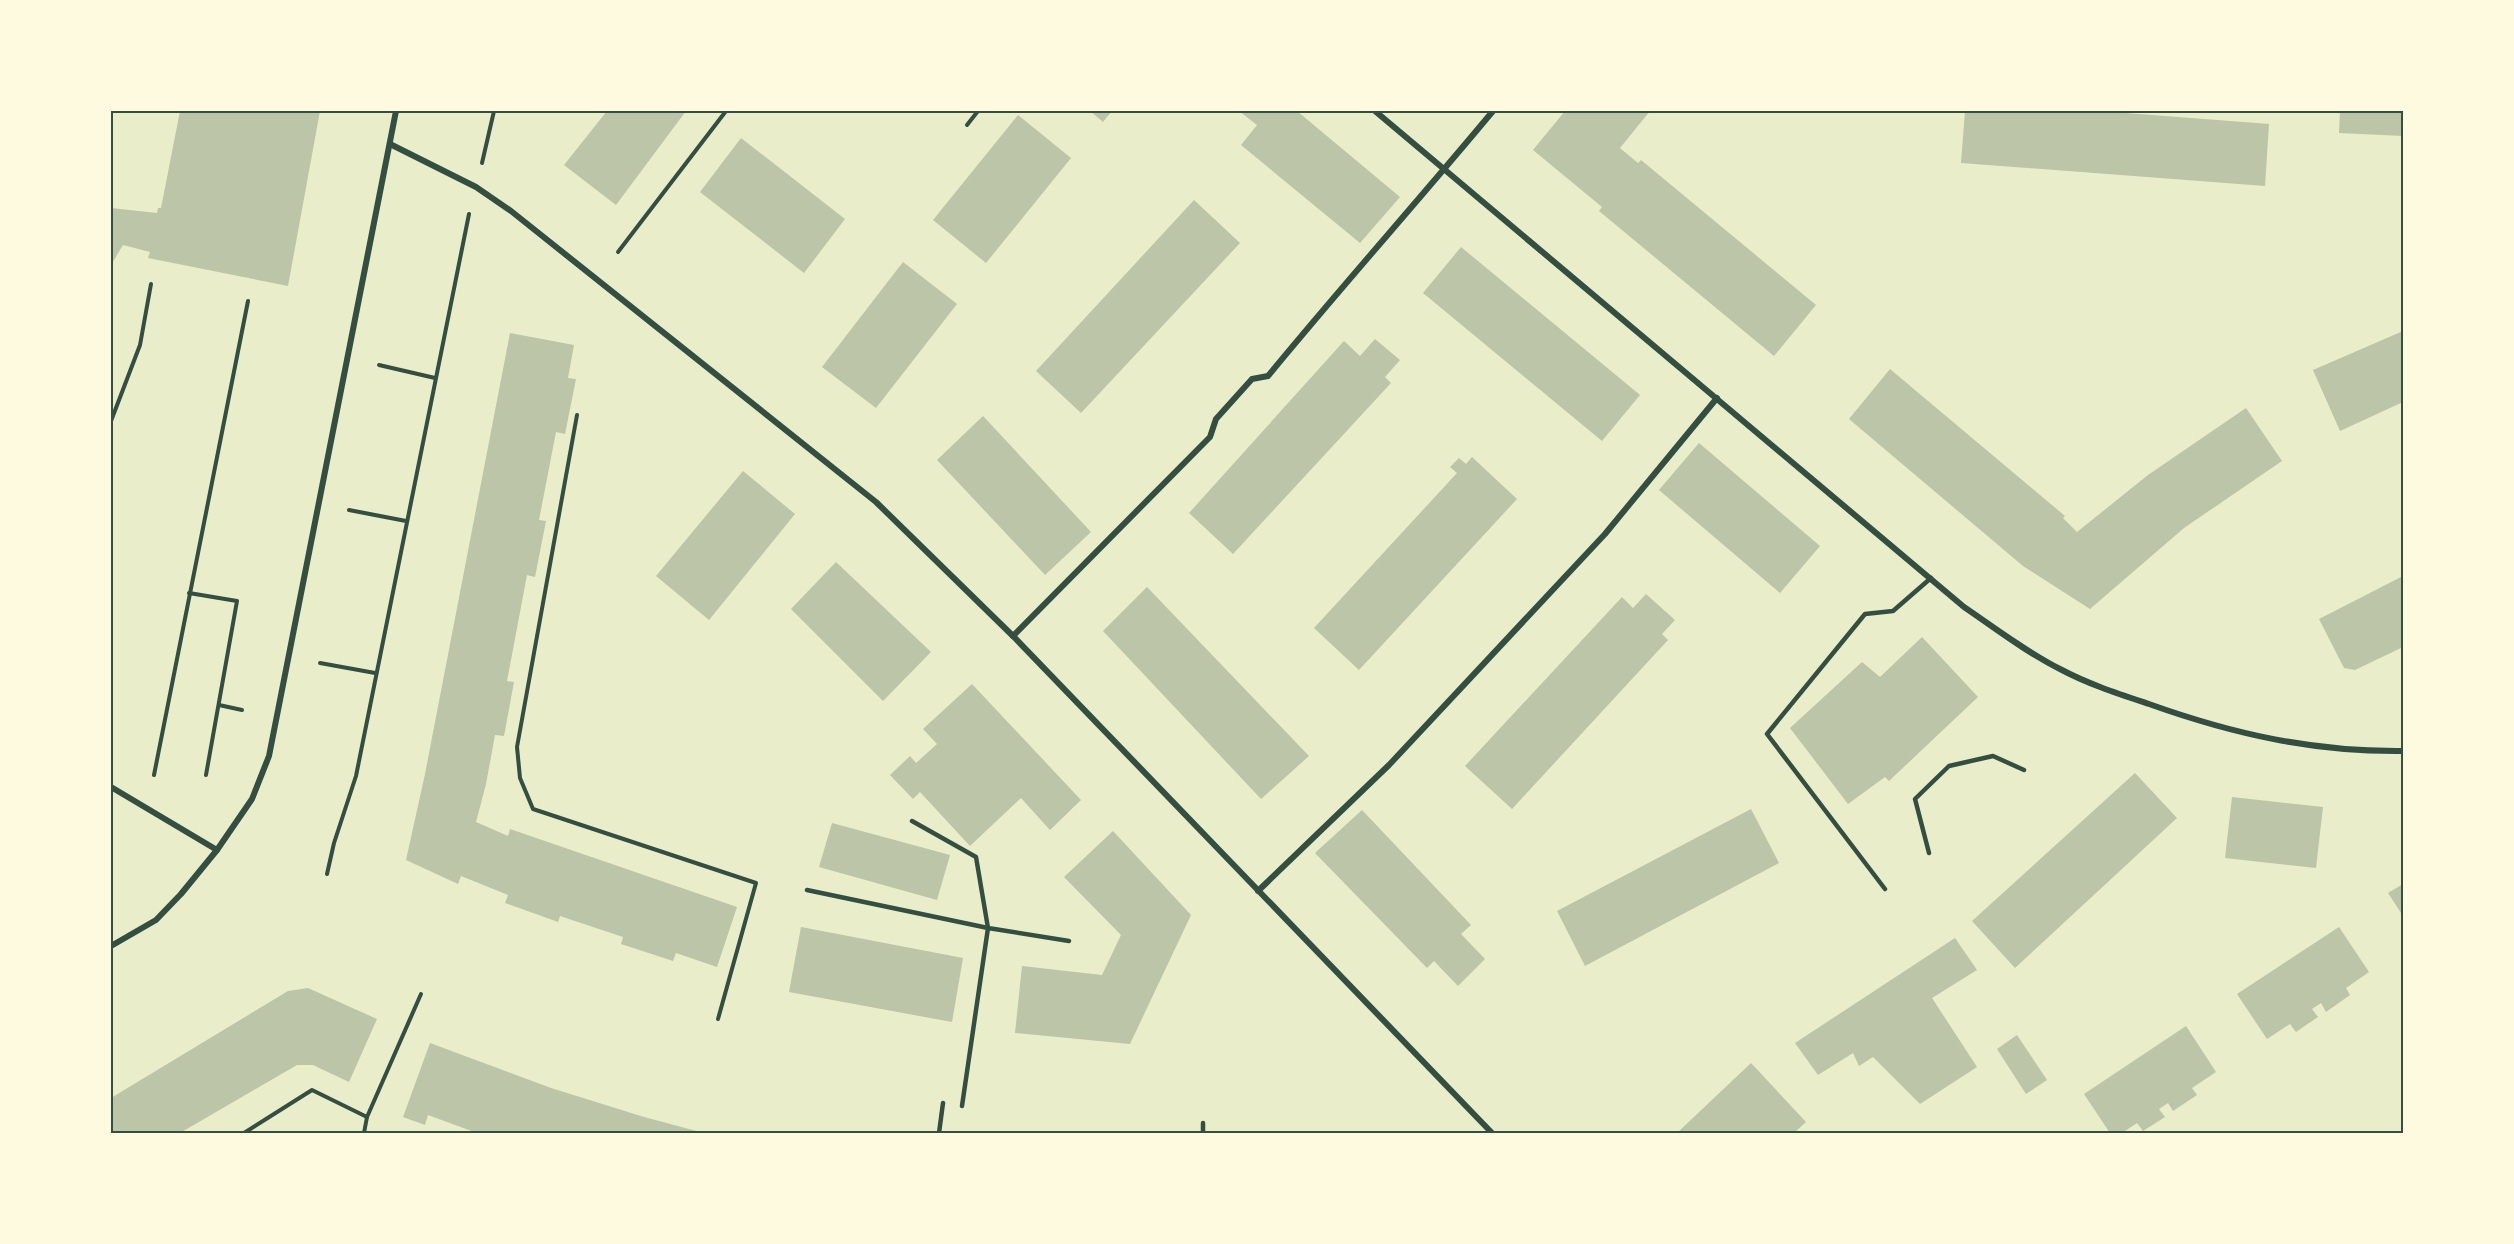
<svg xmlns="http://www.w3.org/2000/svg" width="2514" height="1244" viewBox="0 0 2514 1244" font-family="Figtree,sans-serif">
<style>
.building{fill:#bcc5a7}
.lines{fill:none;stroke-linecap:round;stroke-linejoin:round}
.path{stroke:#344e41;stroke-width:4}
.service{stroke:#344e41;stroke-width:4.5}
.minor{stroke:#344e41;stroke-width:6}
.neatline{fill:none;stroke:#344e41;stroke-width:2}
</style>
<rect width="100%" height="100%" fill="#e9edc9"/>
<g class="building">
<path d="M180 111H320L288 286 148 258 150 252 123 245 111 265V208L157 213 158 208H161Z"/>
<path d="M607 111H686L616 205 564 165Z"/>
<path d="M1090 111H1112L1103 122Z"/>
<path d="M1239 111H1297L1400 197 1360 243 1241 145 1257 125Z"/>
<path d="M1565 111H1650L1620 148 1638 163 1641 160 1816 305 1774 356 1599 211 1602 207 1533 150Z"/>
<path d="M1965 111H2100L2269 124 2265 186 1961 163Z"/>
<path d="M2340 111H2403V136L2339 133Z"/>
<path d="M1018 115 1071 158 986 263 933 220Z"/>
<path d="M741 138 845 219 804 273 700 192Z"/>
<path d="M1194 200 1240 243 1081 413 1036 371Z"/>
<path d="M1461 247 1640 395 1602 441 1423 293Z"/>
<path d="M903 262 957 304 876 408 822 367Z"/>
<path d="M2403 331V402L2340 431 2313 370Z"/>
<path d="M510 333 574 345 568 378 576 379 565 434 556 432 539 520 546 521 535 577 527 575 507 681 514 682 504 736 495 735 486 784 476 822 508 836 510 829 737 907 717 967 676 953 673 961 621 944 623 937 560 916 558 922 505 903 508 895 461 876 458 884 406 860 425 774Z"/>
<path d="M1375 339 1400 360 1385 377 1391 383 1233 554 1189 513 1344 341 1360 356Z"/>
<path d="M1890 369 2065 516 2063 518 2077 532 2148 475 2246 408 2282 461 2184 528 2090 609 2023 566 1849 419Z"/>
<path d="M983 416 1091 532 1045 575 937 460Z"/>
<path d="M1699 443 1820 546 1780 593 1659 490Z"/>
<path d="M1472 457 1517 499 1359 670 1314 628 1457 473 1450 467 1459 458 1466 464Z"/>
<path d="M743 471 795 514 709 620 656 576Z"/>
<path d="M836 562 931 652 883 701 791 609Z"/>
<path d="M2403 576V647L2355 670 2344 668 2319 619Z"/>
<path d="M1147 587 1309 756 1261 799 1103 631Z"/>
<path d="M1646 594 1675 620 1662 634 1668 640 1512 809 1465 766 1622 597 1633 608Z"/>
<path d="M1922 637 1978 697 1889 781 1885 777 1848 804 1790 728 1862 662 1880 677Z"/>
<path d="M972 684 1081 800 1050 830 1021 798 970 846 920 792 913 799 890 775 910 756 916 763 937 744 923 729Z"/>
<path d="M2135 773 2177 818 2015 968 1972 921Z"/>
<path d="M2232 797 2323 807 2316 868 2225 858Z"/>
<path d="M1751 809 1779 863 1585 966 1557 911Z"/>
<path d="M1362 810 1471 925 1461 934 1485 959 1458 986 1434 961 1427 968 1315 853Z"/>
<path d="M832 823 950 855 937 900 819 867Z"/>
<path d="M1113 831 1191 915 1130 1044 1015 1033 1022 966 1102 975 1121 935 1064 877Z"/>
<path d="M2403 884V916L2388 893Z"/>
<path d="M801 927 963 958 952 1022 789 992Z"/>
<path d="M2339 927 2369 972 2346 988 2350 995 2326 1012 2321 1003 2312 1009 2318 1017 2296 1032 2290 1024 2267 1039 2237 994Z"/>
<path d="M1955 938 1977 970 1932 998 1977 1067 1920 1104 1873 1057 1859 1066 1853 1053 1818 1075 1795 1043Z"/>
<path d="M308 988 377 1019 349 1082 313 1065H297L180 1133H111V1098L288 991Z"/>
<path d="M2186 1026 2216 1072 2192 1088 2197 1095 2173 1111 2168 1103 2159 1109 2165 1117 2143 1131 2137 1123 2122 1133H2110L2084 1094Z"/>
<path d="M2017 1035 2047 1080 2026 1094 1997 1049Z"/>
<path d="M430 1043 551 1088 644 1117 704 1133H477L428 1115 425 1125 403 1117Z"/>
<path d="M1751 1063 1806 1122 1794 1133H1677Z"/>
</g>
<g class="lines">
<g class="path">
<path d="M967 125 978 111"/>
<path d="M482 163 494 111"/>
<path d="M618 252 726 111"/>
<path d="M379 365 435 378"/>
<path d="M577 415 517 747 520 778 533 809 756 883 718 1019"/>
<path d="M111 421 140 345 151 284"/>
<path d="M349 510 406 521"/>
<path d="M189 593 237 601 206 775"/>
<path d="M320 663 375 673"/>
<path d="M219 705 242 710"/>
<path d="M154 775 248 301"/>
<path d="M327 874 334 843 356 776 469 214"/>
<path d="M244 1133 312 1090 367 1117"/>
<path d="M364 1133 367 1117 421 994"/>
</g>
<g class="service">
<path d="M912 821 976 857 988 928 1069 941"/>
<path d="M1929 853 1915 799 1949 766 1993 756 2024 770"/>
<path d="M1885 889 1767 734 1865 614 1893 611 1931 578"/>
<path d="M807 890 988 928 962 1106"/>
<path d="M1203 1123V1133"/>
<path d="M939 1133 943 1103"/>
</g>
<g class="minor">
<path d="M1375 111 1964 607C1995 628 2026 652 2060 669 2088 684 2119 694 2149 704 2233 734 2313 752 2403 751"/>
<path d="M390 144 476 187 511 211 876 502 1013 636 1492 1133"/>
<path d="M1013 636 1210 437 1216 419 1252 379 1268 376C1342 286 1419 200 1493 111"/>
<path d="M111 787 217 850"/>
<path d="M1258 891 1389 765 1605 534 1717 398"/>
<path d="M111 946 156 920 181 894 217 850 252 799 269 756 396 111"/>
</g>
</g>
<rect width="2514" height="1244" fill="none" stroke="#fefae0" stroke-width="225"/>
<rect x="112" y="112" width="2290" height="1020" class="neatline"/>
</svg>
